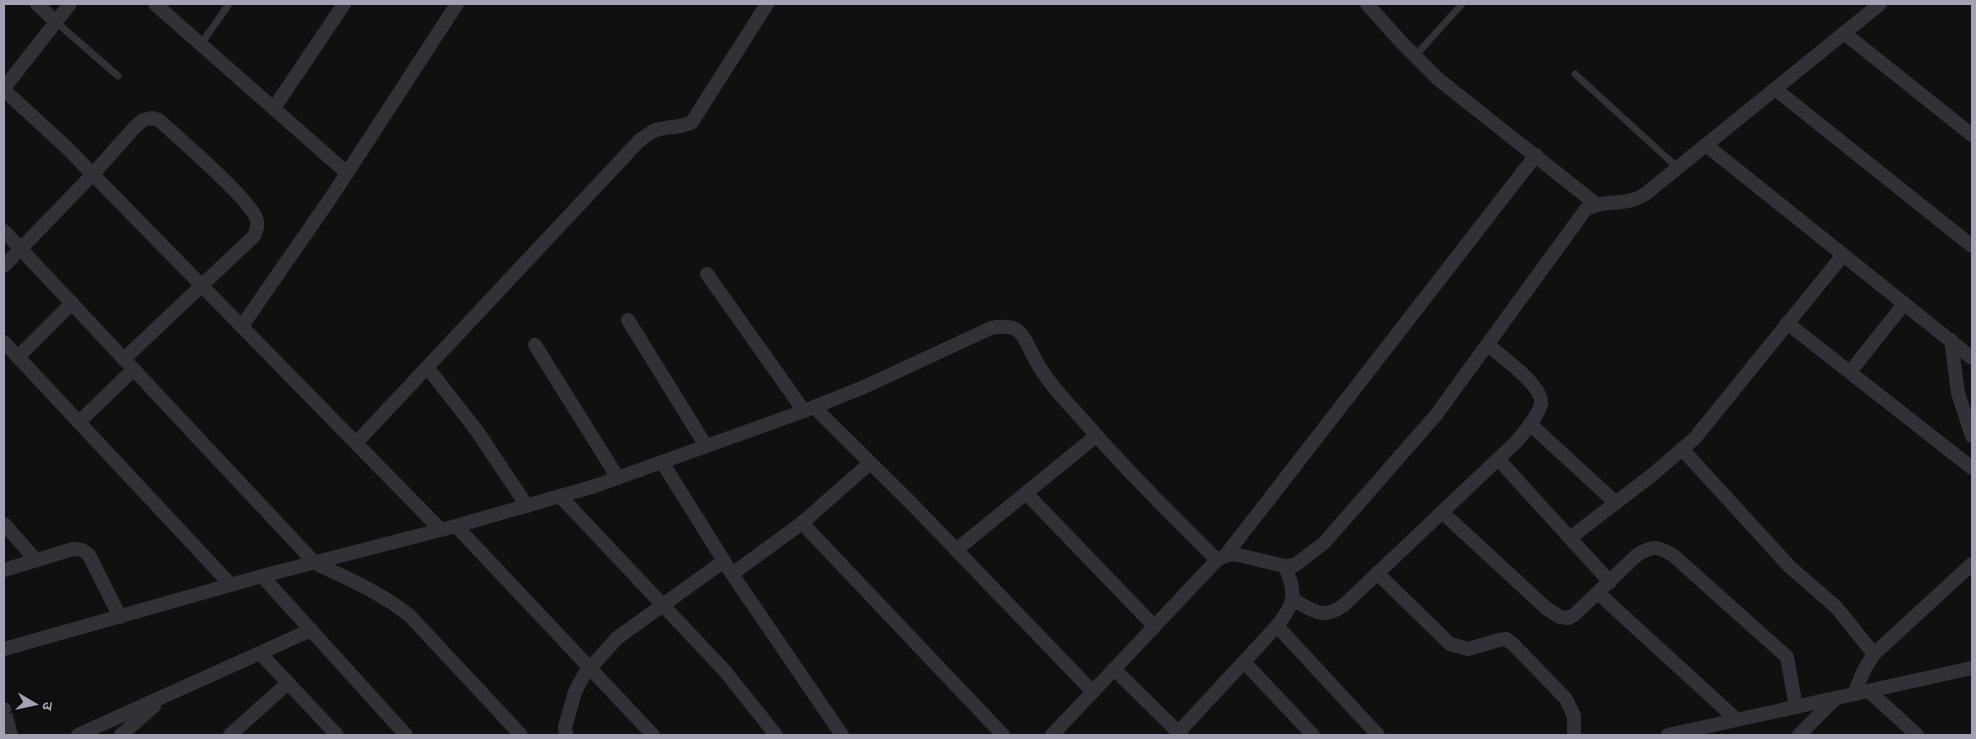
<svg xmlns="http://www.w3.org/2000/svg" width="1976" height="739" viewBox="0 0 1976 739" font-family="'Titillium Web','Noto Sans Devanagari',sans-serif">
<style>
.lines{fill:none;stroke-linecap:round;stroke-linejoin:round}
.service{stroke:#333137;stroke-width:7}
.minor{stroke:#333137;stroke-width:14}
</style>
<rect width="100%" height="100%" fill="#111011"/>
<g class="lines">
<g class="service">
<path d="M56 22 118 76"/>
<path d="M201 44 229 4"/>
<path d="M1415 56 1462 4"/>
<path d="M1575 74 1678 168"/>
</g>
<g class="minor">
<path d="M37 4 56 22"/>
<path d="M155 4 347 173"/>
<path d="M1367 4 1403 44 1438 79 1596 204"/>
<path d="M1844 33 1972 135"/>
<path d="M4 88 70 4"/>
<path d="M1775 89 1972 246"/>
<path d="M4 90 66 147 441 530"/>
<path d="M274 108 344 4"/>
<path d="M1706 145 1972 358"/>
<path d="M4 231 315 563C348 579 382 593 410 616L521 735"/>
<path d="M4 266 93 174 134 128 143 120 152 118 159 120C177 137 254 202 257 221 258 227 256 231 254 236L124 359"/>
<path d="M707 274 804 411"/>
<path d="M628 320 706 446"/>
<path d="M1787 323 1972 468"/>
<path d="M242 326 332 196 457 4"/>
<path d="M1951 340 1958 393 1972 436"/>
<path d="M4 342 231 585"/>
<path d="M535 345 618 478"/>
<path d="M18 357 72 303"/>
<path d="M427 367 477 431 527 506"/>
<path d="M1850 372 1904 304"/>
<path d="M814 407 912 504 1093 692"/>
<path d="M79 422 134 369"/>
<path d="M1530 424 1616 503"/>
<path d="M356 443 639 141C646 136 652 130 660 129 672 126 681 128 692 122L767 4"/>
<path d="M1682 449 1790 567 1836 607 1874 654"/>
<path d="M1498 459 1610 582"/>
<path d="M662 462 732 574 842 735"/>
<path d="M1026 493 1154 626"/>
<path d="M560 496 724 670 776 735"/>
<path d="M1442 512 1546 608 1560 617 1568 618 1574 615 1637 555C1653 545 1658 546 1674 556L1787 657 1796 707"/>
<path d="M802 523 1003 735"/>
<path d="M4 524 36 560"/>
<path d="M456 526 653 735"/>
<path d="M1570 538 1652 475 1695 438 1843 255"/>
<path d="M956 550 1096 436"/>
<path d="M1225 556 1536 155"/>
<path d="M4 570 73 549 82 550 89 555 120 617"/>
<path d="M1377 573 1450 644 1468 649 1499 640 1506 639 1513 644 1566 699 1574 716V735"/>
<path d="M732 574 802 523 870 463"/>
<path d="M262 576 406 735"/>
<path d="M1598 593 1737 720"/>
<path d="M1293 600C1314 611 1323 620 1344 605L1516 442C1524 432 1538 417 1541 404 1544 386 1502 357 1488 345"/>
<path d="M1277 626 1378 735"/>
<path d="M4 649 262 576 456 526 595 486 804 411 864 387 991 328C1023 322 1022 336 1036 361 1048 383 1066 401 1083 420 1125 469 1171 514 1217 560"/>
<path d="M260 653 337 735"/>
<path d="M1244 662 1313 735"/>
<path d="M1114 669 1181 735"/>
<path d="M1869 691 1917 735"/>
<path d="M1854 694 1864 670 1874 654 1972 564"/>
<path d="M4 709 11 735"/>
<path d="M78 735 311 630"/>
<path d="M121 735 154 706"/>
<path d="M230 735 288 683"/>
<path d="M566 735 565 727 575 692 584 675 617 638 724 561"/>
<path d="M1052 735 1217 560 1225 556 1234 554 1285 566 1295 565 1324 543 1436 415 1586 209C1608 198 1623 207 1644 195L1880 4"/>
<path d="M1176 735 1277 626C1296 602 1296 594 1285 566"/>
<path d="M1668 735 1972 668"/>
<path d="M1799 735 1835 699"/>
</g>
</g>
<rect width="1976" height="739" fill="none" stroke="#a5a0b3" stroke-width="10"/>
<g transform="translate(35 704) rotate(99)" stroke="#0c0b0c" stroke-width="4" paint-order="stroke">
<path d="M0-4L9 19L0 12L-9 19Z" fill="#a5a0b3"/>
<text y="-8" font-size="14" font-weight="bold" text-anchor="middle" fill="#a5a0b3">उ</text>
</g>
</svg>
